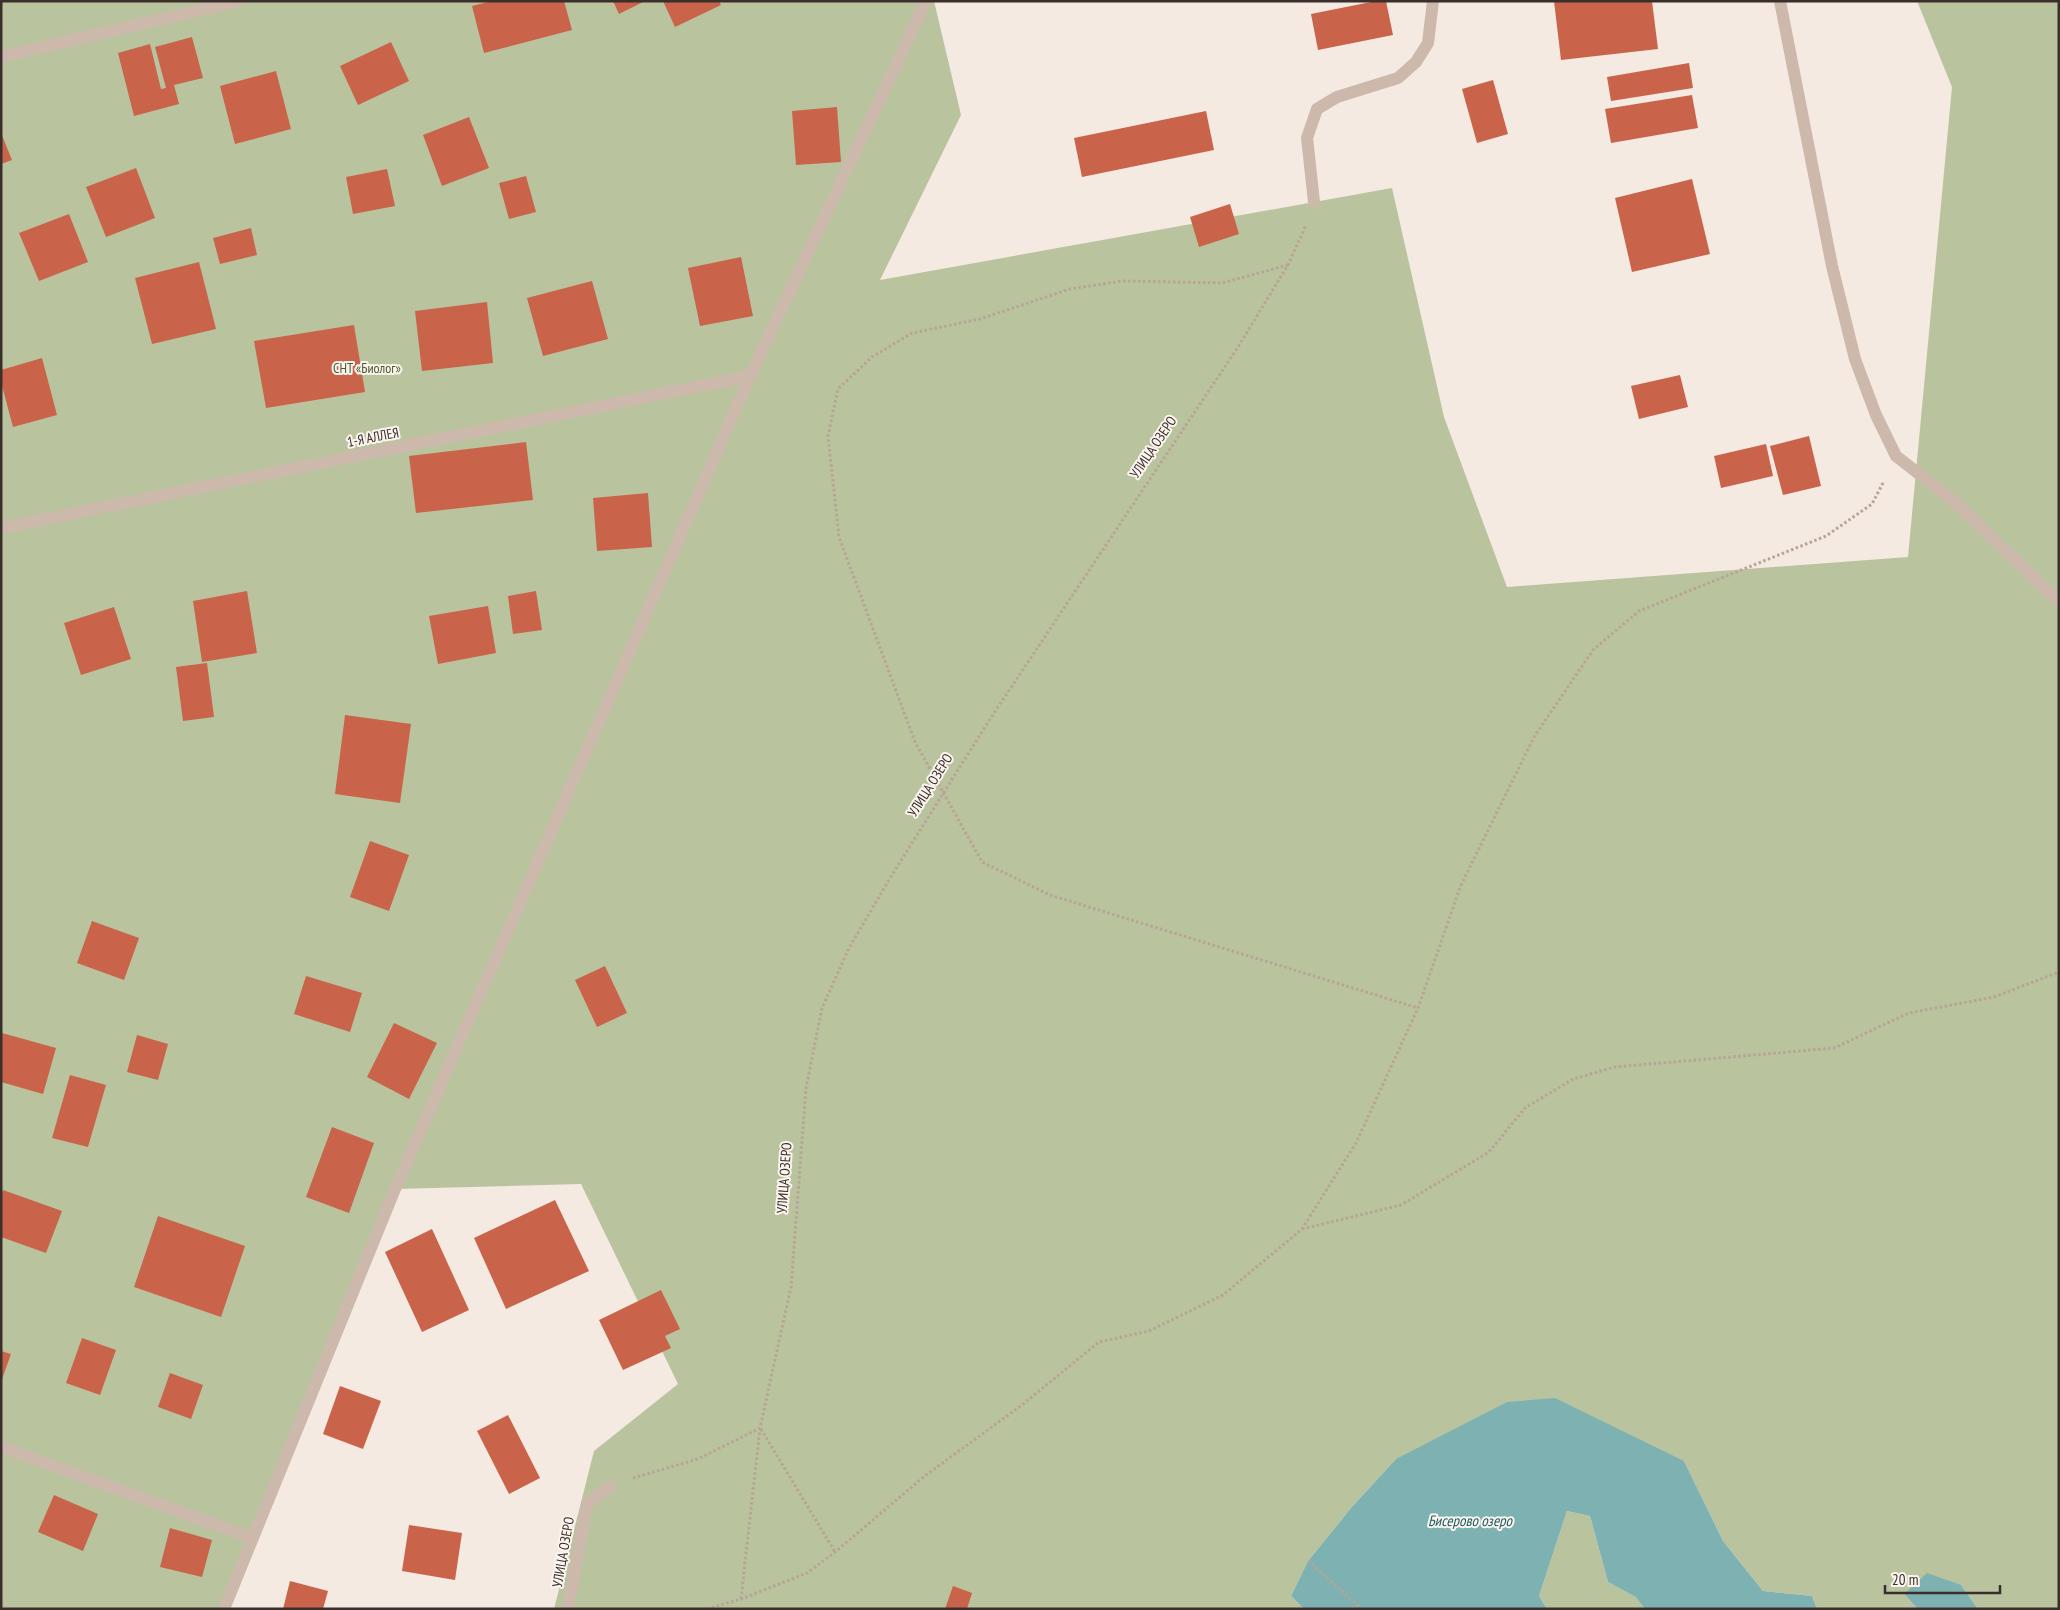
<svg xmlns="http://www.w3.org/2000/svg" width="2060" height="1610" viewBox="0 0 2060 1610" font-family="'PT Sans Narrow',sans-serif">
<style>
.green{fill:#b9c49f}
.water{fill:#7eb2b2}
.building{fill:#c9634a}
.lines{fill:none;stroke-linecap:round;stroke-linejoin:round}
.path{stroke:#b9a395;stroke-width:3;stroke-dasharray:2.5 2.5;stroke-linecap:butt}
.minor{stroke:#cdb9ab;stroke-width:12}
.labels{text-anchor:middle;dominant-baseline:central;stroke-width:4;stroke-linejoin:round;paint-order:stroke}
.park-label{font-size:14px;fill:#4c5a2e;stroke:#fbf4ee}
.street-label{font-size:14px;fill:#3b2f2b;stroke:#fbf4ee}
.water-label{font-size:15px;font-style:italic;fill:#1e5d5e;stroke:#fbf4ee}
</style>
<rect width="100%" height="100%" fill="#f4eae1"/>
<g class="green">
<path d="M1 1H934L961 115 880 280 1392 188 1444 417 1507 587 1908 557 1952 87 1917 1H2059V1609H1978L1961 1585 1904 1594 1918 1609H1817L1812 1596 1763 1591 1723 1541 1684 1461 1396 1459 1351 1508 1308 1561 1291 1596 1304 1609H554L594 1451 678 1384 581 1184 395 1189 224 1609H1Z"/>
<path d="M1567 1511 1590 1516 1608 1582 1637 1597 1645 1609H1547L1539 1596Z"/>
</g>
<g class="water">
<path d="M1555 1398 1684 1461 1723 1541 1763 1591 1812 1596 1817 1609H1645L1636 1597 1608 1582 1590 1516 1567 1511 1539 1596 1547 1609H1304L1291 1596 1308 1561 1351 1508 1396 1459 1507 1402Z"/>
<path d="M1927 1573 1961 1585 1978 1609H1918L1904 1594Z"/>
</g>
<g class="building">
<path d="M492 1H564L572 30 484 53 472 6Z"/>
<path d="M613 1H645L619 14Z"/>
<path d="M663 1H719L721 5 675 27Z"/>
<path d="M1376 1H1386L1393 35 1318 50 1311 14Z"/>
<path d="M1554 1H1652L1658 49 1561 60Z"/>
<path d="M192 37 203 78 174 85 179 104 134 116 118 53 150 44 161 89 166 88 155 47Z"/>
<path d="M391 42 409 81 358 105 340 66Z"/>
<path d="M1689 63 1693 88 1611 101 1607 77Z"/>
<path d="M276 71 291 129 235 144 220 86Z"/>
<path d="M1493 80 1508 134 1477 143 1462 89Z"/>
<path d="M1692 95 1698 128 1611 143 1605 109Z"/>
<path d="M837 107 841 162 796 165 792 111Z"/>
<path d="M1206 111 1214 150 1082 177 1074 138Z"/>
<path d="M469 117 489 168 442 186 423 135Z"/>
<path d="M1 133 12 160 1 164Z"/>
<path d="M136 168 155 218 106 237 86 187Z"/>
<path d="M387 169 395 206 353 214 346 177Z"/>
<path d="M526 176 536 212 509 219 499 183Z"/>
<path d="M1692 179 1710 254 1632 272 1615 198Z"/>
<path d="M1230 204 1239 234 1199 247 1190 217Z"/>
<path d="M69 214 88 262 39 281 19 233Z"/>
<path d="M251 228 257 255 220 264 213 238Z"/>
<path d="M741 257 753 316 700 326 688 268Z"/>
<path d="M199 262 216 329 152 344 135 278Z"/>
<path d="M592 281 608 339 543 356 527 298Z"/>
<path d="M487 302 493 363 422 371 415 311Z"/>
<path d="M354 325 365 392 266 408 254 341Z"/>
<path d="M42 358 57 415 13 427 1 382V370Z"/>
<path d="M1680 375 1688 407 1639 419 1631 386Z"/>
<path d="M1809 436 1821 486 1783 495 1770 446Z"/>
<path d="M526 442 533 500 416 513 409 456Z"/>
<path d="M1766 444 1773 476 1721 488 1714 456Z"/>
<path d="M648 493 652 547 597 551 593 498Z"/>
<path d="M247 591 257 653 202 662 193 601Z"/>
<path d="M536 591 542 630 513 634 508 596Z"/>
<path d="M488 606 496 653 438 664 429 616Z"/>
<path d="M114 607 131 659 81 675 64 623Z"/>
<path d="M207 663 214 717 183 721 176 667Z"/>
<path d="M345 715 411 724 400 803 335 794Z"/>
<path d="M370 841 409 855 389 911 350 897Z"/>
<path d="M92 921 139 938 124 980 77 963Z"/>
<path d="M605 966 627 1013 597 1027 575 980Z"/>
<path d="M306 976 362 993 350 1032 294 1014Z"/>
<path d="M394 1023 437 1043 409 1099 367 1077Z"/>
<path d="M2 1033 56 1048 43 1094 1 1082Z"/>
<path d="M137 1035 168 1044 158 1080 127 1072Z"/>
<path d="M70 1075 106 1085 88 1147 52 1138Z"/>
<path d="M332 1127 374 1143 349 1213 306 1197Z"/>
<path d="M3 1190 62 1211 46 1253 1 1237V1196Z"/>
<path d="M555 1200 589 1271 506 1309 474 1238Z"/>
<path d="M158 1216 245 1246 221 1317 134 1287Z"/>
<path d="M432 1229 469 1310 422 1332 385 1252Z"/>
<path d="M661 1290 680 1329 665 1336 671 1348 623 1370 599 1320Z"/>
<path d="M82 1338 116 1350 100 1395 66 1383Z"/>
<path d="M1 1351 11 1354 1 1382Z"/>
<path d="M170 1373 203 1385 191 1419 158 1407Z"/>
<path d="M340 1386 381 1401 363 1449 323 1434Z"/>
<path d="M508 1415 540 1478 509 1494 477 1431Z"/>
<path d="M54 1495 98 1514 83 1551 38 1532Z"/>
<path d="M409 1525 462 1533 455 1580 402 1571Z"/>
<path d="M170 1528 212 1540 202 1577 160 1567Z"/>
<path d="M290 1581 328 1591 323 1609H283Z"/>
<path d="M953 1586 972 1593 967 1609H945Z"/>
</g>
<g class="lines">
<g class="path">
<path d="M1288 265 1222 283 1122 281 1070 289 980 319 912 333 872 357 838 389 828 436 839 537 915 742 982 862 1050 895 1418 1008"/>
<path d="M1302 1229 1401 1205 1489 1152 1525 1108 1573 1079 1615 1067 1834 1048 1909 1013 1994 997 2059 972"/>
<path d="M761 1429 835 1552"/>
<path d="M633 1478 698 1459 760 1428"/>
<path d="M1308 1561 1362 1609"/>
<path d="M741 1599 760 1428 791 1287 806 1088 822 1008 849 948 890 878 992 716 1238 347 1288 265 1306 225"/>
<path d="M707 1609 741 1599 807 1573 835 1552 926 1475 1022 1405 1099 1342 1149 1331 1223 1295 1302 1229 1356 1143 1418 1008 1461 885 1534 737 1593 650 1639 611 1826 536 1872 504 1884 481"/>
</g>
<g class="minor">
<path d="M1780 1 1832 266 1855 359 1876 415 1896 456 1955 502 2059 602"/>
<path d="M1 57 239 1"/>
<path d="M1314 202 1307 138 1317 109 1337 97 1398 78 1416 62 1428 43 1433 1"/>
<path d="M1 528 750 376"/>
<path d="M1 1447 252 1538"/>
<path d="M224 1609 395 1189 750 376 926 1"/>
<path d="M568 1609 587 1504 610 1486"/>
</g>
</g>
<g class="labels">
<g class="park-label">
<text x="367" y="368">СНТ «Биолог»</text>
</g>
<g class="street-label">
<text transform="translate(373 437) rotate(-11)">1-Я АЛЛЕЯ</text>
<text transform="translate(1153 447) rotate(-56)">УЛИЦА ОЗЕРО</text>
<text transform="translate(930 785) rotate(-58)">УЛИЦА ОЗЕРО</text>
<text transform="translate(784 1178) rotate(-86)">УЛИЦА ОЗЕРО</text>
<text transform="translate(563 1552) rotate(-80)">УЛИЦА ОЗЕРО</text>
</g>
<g class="water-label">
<text x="1470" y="1520">Бисерово озеро</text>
</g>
</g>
<rect width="2060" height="1610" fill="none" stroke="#3b2f2b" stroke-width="5"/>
<path d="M1885 1585v8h115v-8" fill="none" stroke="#3b2f2b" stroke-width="2.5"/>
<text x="1892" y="1585" font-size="15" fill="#3b2f2b" stroke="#fbf4ee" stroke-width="4" paint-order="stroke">20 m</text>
</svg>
